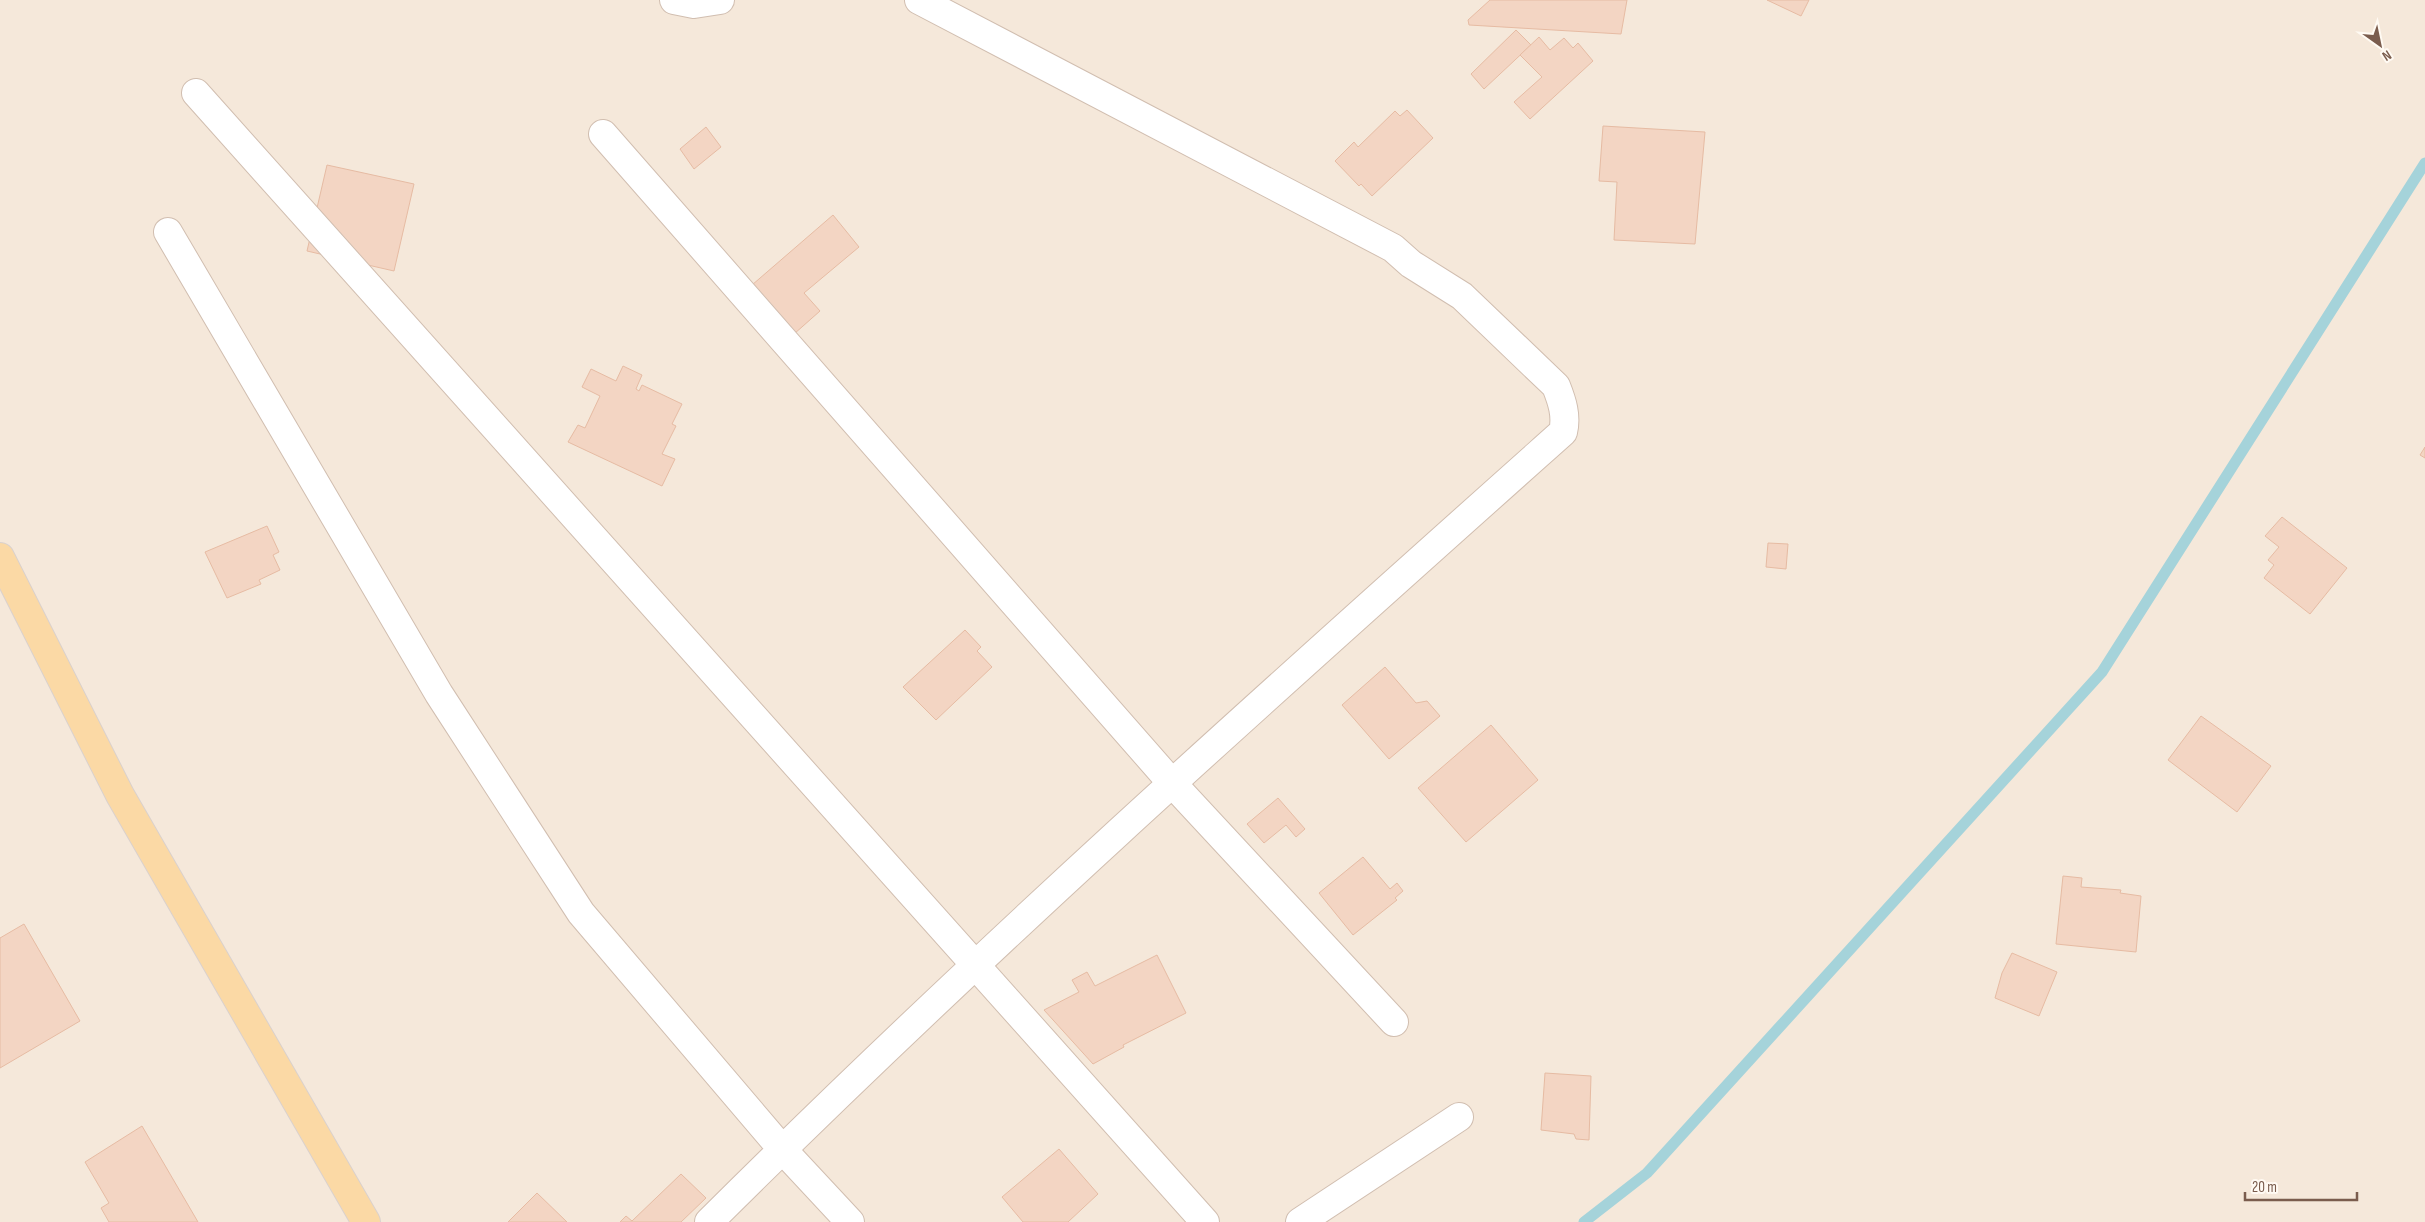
<svg xmlns="http://www.w3.org/2000/svg" width="2425" height="1222" viewBox="0 0 2425 1222" font-family="'Sofia Sans Condensed',sans-serif">
<style>
.residential{fill:#f5e8da}
.lines{fill:none;stroke-linecap:round;stroke-linejoin:round}
.stream{stroke:#a5d3da;stroke-width:11}
.building{fill:#f3d5c3;stroke:#e6bba3}
.minor-casing{stroke:#d1beb0;stroke-width:30}
.major-casing{stroke:#dad1cd;stroke-width:30}
.minor{stroke:#fff;stroke-width:28}
.major{stroke:#fbd9a5;stroke-width:28}
</style>
<rect width="100%" height="100%" fill="#fdf6ec"/>
<rect class="residential" x="0" y="0" width="2425" height="1222"/>
<g class="lines">
<path class="stream" d="M1584 1222 1647 1173 2102 672 2425 163"/>
</g>
<g class="building">
<path d="M1490 0H1627L1621 34 1469 25 1468 20Z"/>
<path d="M1767 0H1809L1801 16Z"/>
<path d="M1516 30 1531 45 1484 89 1471 74Z"/>
<path d="M1539 37 1550 50 1564 38 1573 48 1578 43 1593 61 1530 119 1514 102 1542 77 1520 55Z"/>
<path d="M1407 110 1433 138 1372 196 1361 184 1359 186 1335 161 1354 142 1358 147 1395 111 1400 116Z"/>
<path d="M1603 126 1705 132 1695 244 1614 240 1617 182 1599 181Z"/>
<path d="M706 127 721 147 694 169 680 149Z"/>
<path d="M327 165 414 184 394 271 307 251Z"/>
<path d="M833 215 859 247 804 293 820 311 794 334 752 285Z"/>
<path d="M623 366 642 375 636 389 639 391 642 385 682 404 672 424 676 426 662 454 675 459 662 486 568 442 578 425 585 428 600 396 582 387 591 369 616 381Z"/>
<path d="M2425 447V458L2420 455Z"/>
<path d="M2282 517 2347 568 2310 614 2264 578 2274 565 2268 560 2279 547 2265 536Z"/>
<path d="M267 526 279 552 273 555 280 570 259 580 261 584 227 598 205 552Z"/>
<path d="M1768 543 1788 544 1786 569 1766 567Z"/>
<path d="M965 630 981 647 977 651 992 667 936 720 903 687Z"/>
<path d="M1385 667 1416 703 1427 701 1440 716 1389 759 1342 705Z"/>
<path d="M2201 716 2271 766 2237 812 2168 760Z"/>
<path d="M1491 725 1538 780 1466 842 1418 788Z"/>
<path d="M1278 798 1305 829 1296 837 1286 825 1264 843 1247 824Z"/>
<path d="M1363 857 1390 889 1397 883 1403 891 1395 898 1397 900 1353 935 1319 893Z"/>
<path d="M2063 876 2082 878 2081 887 2121 890 2120 893 2141 896 2136 952 2056 944Z"/>
<path d="M24 924 80 1021 0 1068V938Z"/>
<path d="M2012 953 2057 972 2039 1016 1995 998 2002 973Z"/>
<path d="M1157 955 1186 1013 1123 1045 1124 1047 1093 1064 1044 1010 1079 992 1072 980 1087 972 1095 986Z"/>
<path d="M1545 1073 1591 1076 1589 1140 1576 1139 1574 1134 1541 1130Z"/>
<path d="M142 1126 198 1222H109L101 1208 109 1203 85 1162Z"/>
<path d="M1059 1149 1098 1194 1068 1222H1023L1002 1197Z"/>
<path d="M681 1174 706 1198 681 1222H620L626 1216 632 1221Z"/>
<path d="M537 1193 567 1222H508Z"/>
</g>
<g class="lines">
<defs>
<g id="minor">
<path d="M674 0 694 4 720 0"/>
<path d="M196 93 1205 1222"/>
<path d="M603 134 1171 782 1394 1022"/>
<path d="M168 232 439 694 581 913 782 1149 850 1222"/>
<path d="M709 1222C984 948 1274 690 1563 432 1567 416 1562 401 1556 386L1462 296 1411 264 1393 248 919 0"/>
<path d="M1300 1222 1459 1117"/>
</g>
<path id="major" d="M0 557 120 795 366 1222"/>
</defs>
<use href="#minor" class="minor-casing"/>
<use href="#major" class="major-casing"/>
<use href="#minor" class="minor"/>
<use href="#major" class="major"/>
</g>
<g transform="translate(2380 45) rotate(147)" stroke="#fffaf3" stroke-width="4" paint-order="stroke">
<path d="M0-4L9 19L0 12L-9 19Z" fill="#7a5c4d"/>
<text y="-8" font-size="14" font-weight="bold" text-anchor="middle" fill="#7a5c4d">N</text>
</g>
<path d="M2245 1192v8h112v-8" fill="none" stroke="#7a5c4d" stroke-width="2.5"/>
<text x="2252" y="1192" font-size="15" fill="#7a5c4d" stroke="#fffaf3" stroke-width="4" paint-order="stroke">20 m</text>
</svg>
